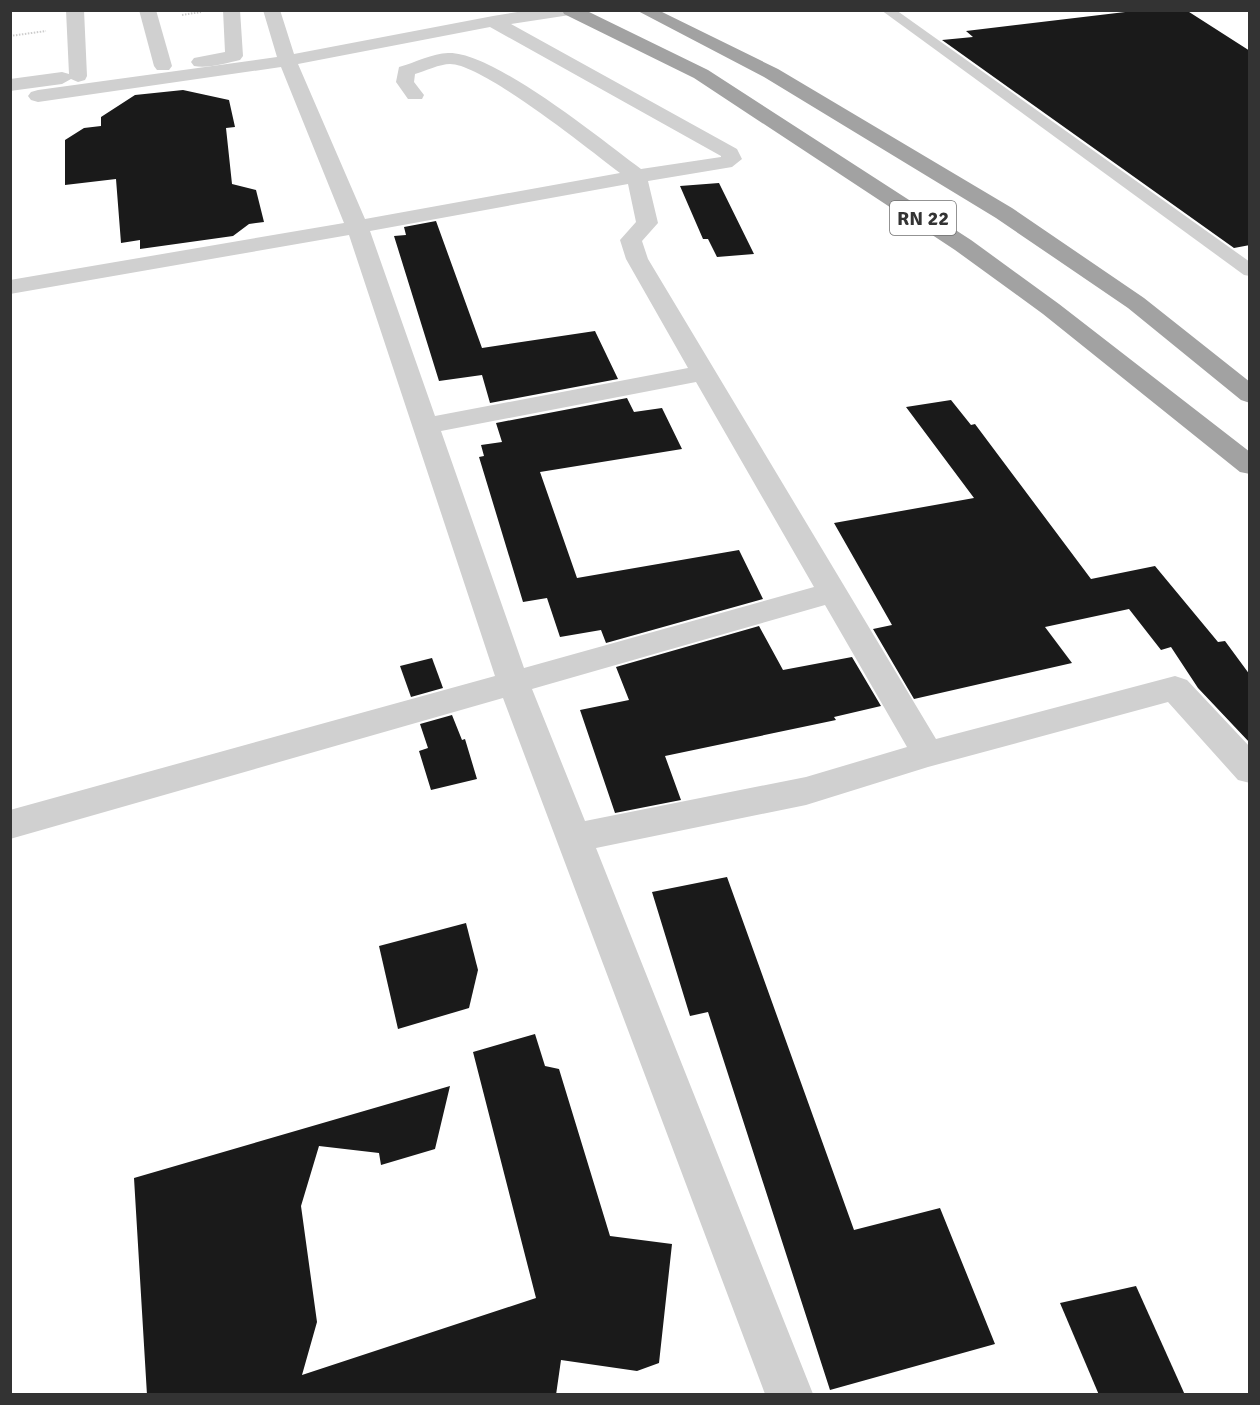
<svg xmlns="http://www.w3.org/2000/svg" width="1260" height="1405" viewBox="0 0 1260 1405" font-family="Signika,sans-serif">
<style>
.building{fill:#1a1a1a}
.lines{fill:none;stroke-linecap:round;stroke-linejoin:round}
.path{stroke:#cdcdcd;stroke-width:2;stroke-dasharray:1.5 1.5;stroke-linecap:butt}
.service{fill:#d0d0d0;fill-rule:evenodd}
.minor{fill:#d0d0d0;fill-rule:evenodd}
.trunk{fill:#a2a2a2;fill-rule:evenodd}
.labels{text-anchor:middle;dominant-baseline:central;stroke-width:6;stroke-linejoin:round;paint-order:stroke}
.shield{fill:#fff;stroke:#707070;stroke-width:1.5}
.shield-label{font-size:20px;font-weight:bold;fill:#333}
</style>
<rect width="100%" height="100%" fill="#fff"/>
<g class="building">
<path d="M1142 10H1186L1250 51V245L1234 248 942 40 973 37 966 31Z"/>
<path d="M183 90 229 100 235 127 226 128 232 184 256 190 264 222 249 224 233 236 140 249V240L121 243 116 179 65 185V140L84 128 101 126V117L135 95Z"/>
<path d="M719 183 754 254 717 257 708 239H703L680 186Z"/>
<path d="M436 221 482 348 595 331 618 379 490 403 482 375 439 381 394 236 406 235 404 227Z"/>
<path d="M627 398 634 412 662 408 682 449 540 472 577 578 739 550 763 599 606 643 601 630 560 637 547 598 523 602 479 457 484 456 481 445 502 442 496 423Z"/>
<path d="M951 400 971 425 975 424 1091 579 1155 566 1218 642 1225 641 1250 675V743L1198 688 1171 647 1161 650 1129 609 1045 627 1072 663 914 699 873 629 892 625 834 523 974 498 906 407Z"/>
<path d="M759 626 783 670 852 657 881 706 834 717 836 720 665 756 681 800 615 813 580 710 629 700 616 667Z"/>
<path d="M432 658 443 688 411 697 400 666Z"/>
<path d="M452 715 462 740 465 739 477 779 431 790 419 751 428 748 420 724Z"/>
<path d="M727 877 854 1230 940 1208 995 1344 830 1390 708 1012 690 1016 652 892Z"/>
<path d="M466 923 478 970 469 1008 398 1029 379 946Z"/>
<path d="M535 1034 545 1066 559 1069 610 1236 672 1244 659 1363 637 1371 561 1360 556 1395H147L134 1178 450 1086 435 1149 381 1165 379 1153 319 1146 301 1206 317 1322 302 1375 536 1298 473 1052Z"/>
<path d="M1136 1286 1185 1395H1099L1060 1303Z"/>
</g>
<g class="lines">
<g class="path">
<path d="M182 15 201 12"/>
<path d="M10 36 46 31"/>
</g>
<path class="service" d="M881 10H896L1250 262V276L1244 275Z"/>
<g class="minor">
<path d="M66 10H84L87 76 85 80 78 82 71 79 62 84 10 91V79L62 72 69 74Z"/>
<path d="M139 10H156L172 66 169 70H157L154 66Z"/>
<path d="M223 10H240L243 56 240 60C227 63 207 69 194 66L191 62 194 58 225 52Z"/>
<path d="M263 10H280L294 54 493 16 530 10H578L570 15 511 24 737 149 742 159 732 167 648 181 658 223 642 241 648 259 936 739 1175 676 1187 680 1250 747V783L1238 780 1168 702 928 767 806 805 596 848 813 1394H765L503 698 10 839V810L495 676 349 235 10 294V280L344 223 281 67 38 102 31 100 28 96 31 92 38 90 277 57ZM490 27 721 156V157L641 169C603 141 493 51 448 53 433 53 414 63 399 67L396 82 408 99H422L424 95 414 82 415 74C425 71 440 64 450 64 483 64 590 150 620 173L365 219 298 64ZM628 184 636 222 620 240 626 259 688 368 435 416 370 231ZM696 382 814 587 524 668 441 431ZM825 605 907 747 806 777 585 821 532 689Z"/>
</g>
<g class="trunk">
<path d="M562 10H585L708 70 971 240 1059 304 1250 452V474L1240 472 1043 314 955 250 694 78 564 14Z"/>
<path d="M636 10H658L778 69 1012 208 1144 298 1250 382V403L1241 400 1128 308 996 218 764 77Z"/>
</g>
</g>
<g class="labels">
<rect class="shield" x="890" y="201" width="66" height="34" rx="4.5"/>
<g class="shield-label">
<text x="923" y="218">RN 22</text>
</g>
</g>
<rect width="1260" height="1405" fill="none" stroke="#333333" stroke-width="24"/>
</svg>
